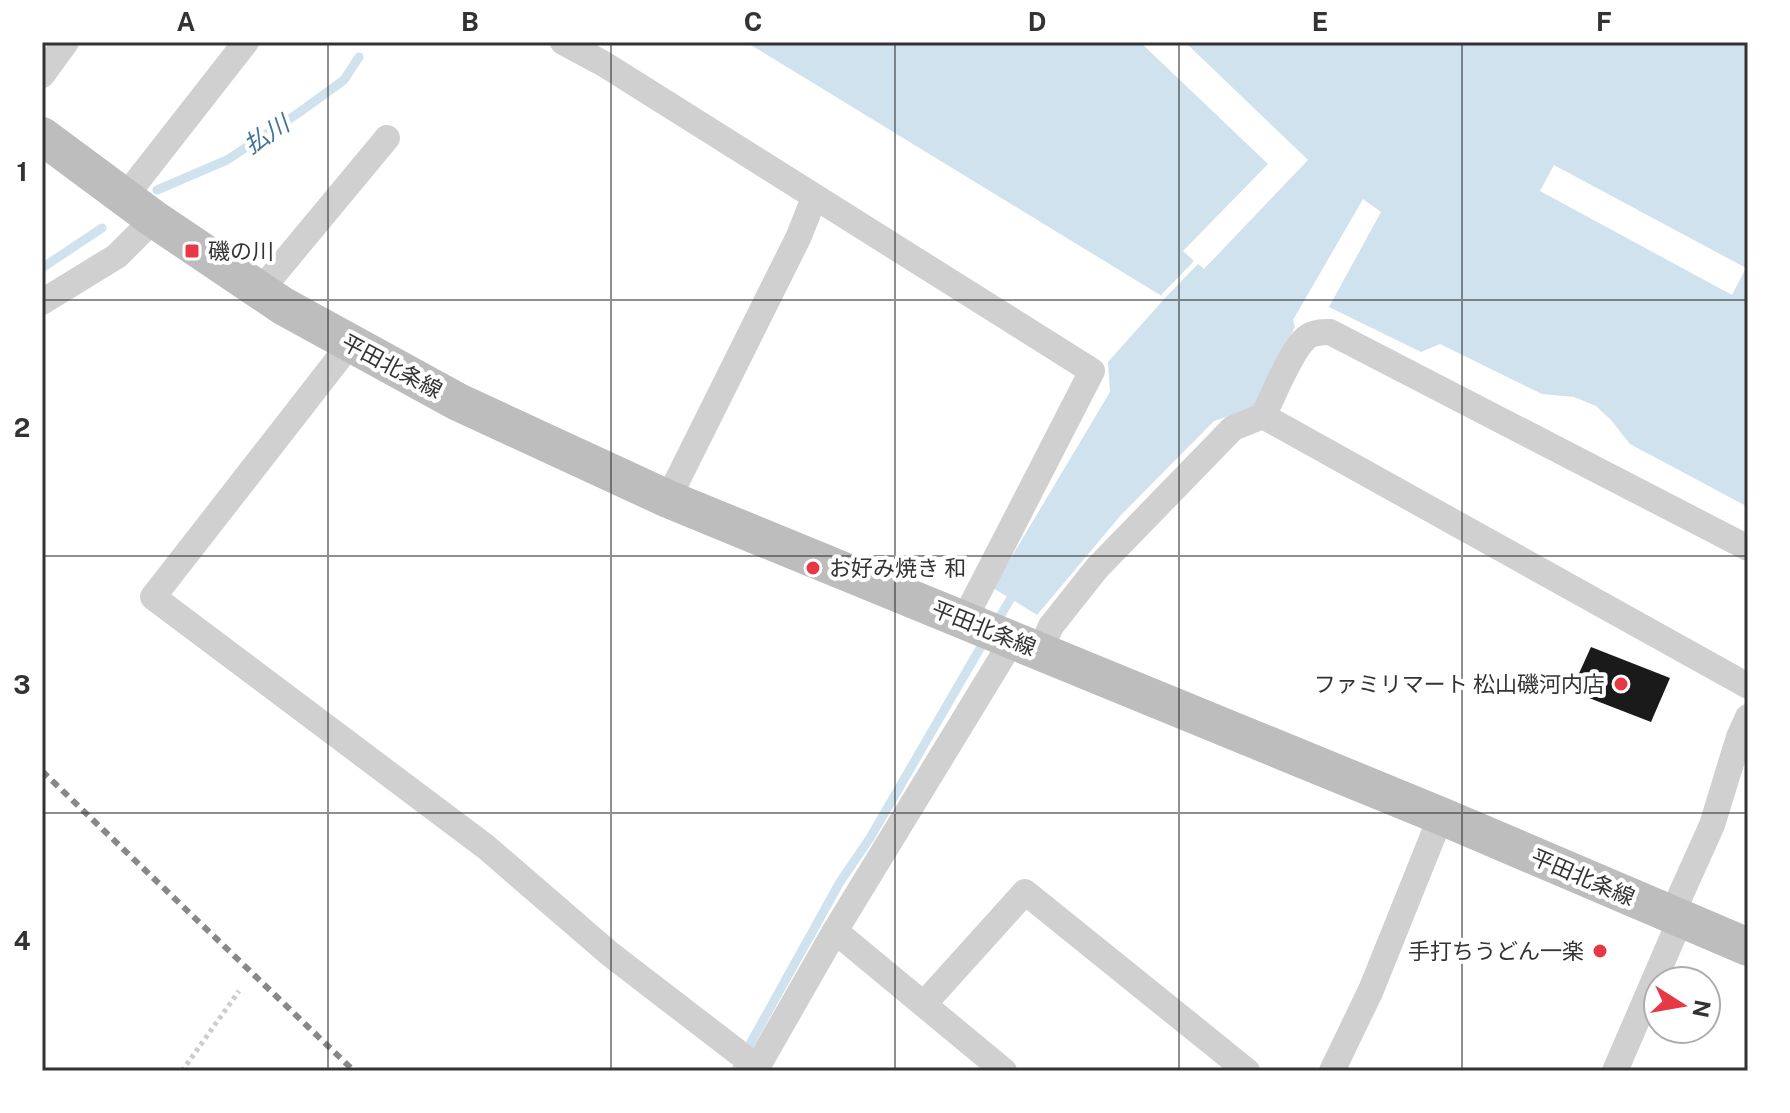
<svg xmlns="http://www.w3.org/2000/svg" width="1790" height="1113" viewBox="0 0 1790 1113" font-family="'Public Sans','Noto Sans JP',sans-serif">
<style>
.water{fill:#cfe2ee}
.pier{fill:#fff}
.lines{fill:none;stroke-linecap:round;stroke-linejoin:round}
.stream{stroke:#cfe2ee;stroke-width:9}
.building{fill:#1a1a1a}
.path{stroke:#cdcdcd;stroke-width:5;stroke-dasharray:4 4;stroke-linecap:butt}
.minor{stroke:#d0d0d0;stroke-width:26}
.secondary{stroke:#bdbdbd;stroke-width:38}
.rail{stroke:#888;stroke-width:6;stroke-dasharray:8 6;stroke-linecap:butt}
.grid{fill:none;stroke:#333;stroke-width:2;stroke-opacity:0.55}
.poi-dot{fill:#e63946;stroke:#fff;stroke-width:3}
.labels{text-anchor:middle;dominant-baseline:central;stroke-width:8;stroke-linejoin:round;paint-order:stroke}
.poi-label{font-size:22px;fill:#333;stroke:#fff;text-anchor:start}
.street-label{font-size:22px;fill:#333;stroke:#fff}
.water-label{font-size:24px;font-style:italic;fill:#3f7597;stroke:#fff}
.neatline{fill:none;stroke:#333;stroke-width:3}
.grid-label{font-size:26px;text-anchor:middle;font-weight:bold;fill:#333}
</style>
<rect width="100%" height="100%" fill="#fff"/>
<path class="water" d="M746 42H1748V507L1630 444 1611 420 1596 406 1574 397 1542 394 1440 344 1421 352 1329 307 1381 212 1363 199 1293 320 1295 327 1254 407 1214 421 1121 515 1037 615 993 588 1110 392 1108 362 1165 298Z"/>
<g class="pier">
<path d="M1140 42H1185L1308 160 1204 269 1198 264 1165 298 1161 295 1194 261 1183 251 1268 164Z"/>
<path d="M1554 165 1746 268 1732 295 1540 191Z"/>
</g>
<g class="lines">
<g class="stream">
<path d="M157 190 227 160 297 114 344 80 359 57"/>
<path d="M42 268 102 228"/>
<path d="M996 623 1011 598"/>
<path d="M735 1071 840 882 870 838 986 638"/>
</g>
</g>
<path class="building" d="M1591 647 1670 678 1651 722 1571 691Z"/>
<g class="lines">
<path class="path" d="M182 1071 239 991"/>
<g class="minor">
<path d="M563 42 604 64 1092 371 964 620"/>
<path d="M42 75 66 42"/>
<path d="M124 198 246 42"/>
<path d="M260 291 387 138"/>
<path d="M42 302 117 256 154 219"/>
<path d="M350 344 153 597 486 847 610 954 757 1067"/>
<path d="M1263 416C1273 397 1291 350 1306 338 1313 332 1322 332 1330 332L1748 548"/>
<path d="M668 499 799 236 814 198"/>
<path d="M1040 651 1051 626 1097 568 1233 428 1263 416 1748 686"/>
<path d="M1672 914 1712 825 1739 737 1748 717"/>
<path d="M835 931 1004 1071"/>
<path d="M924 1004 1025 892 1247 1071"/>
<path d="M755 1071 835 931 1012 641"/>
<path d="M1332 1071 1371 990 1441 816"/>
<path d="M1615 1071 1681 918"/>
</g>
<path class="secondary" d="M42 136 154 219 283 306 458 402 668 499 1441 816 1748 947"/>
<path class="rail" d="M42 771 354 1071"/>
</g>
<path class="grid" d="M328 42V1071M611 42V1071M895 42V1071M1179 42V1071M1462 42V1071M42 300H1748M42 556H1748M42 813H1748"/>
<g class="poi-dot">
<rect x="184" y="243" width="16" height="16" rx="4"/>
<circle cx="813" cy="568" r="8"/>
<circle cx="1621" cy="684" r="8"/>
<circle cx="1600" cy="951" r="8"/>
</g>
<g class="labels">
<g class="poi-label">
<text x="208" y="251">磯の川</text>
<text x="829" y="568">お好み焼き 和</text>
<text x="1605" y="684" text-anchor="end">ファミリマート 松山磯河内店</text>
<text x="1584" y="951" text-anchor="end">手打ちうどん一楽</text>
</g>
<g class="street-label">
<text transform="translate(392 366) rotate(28)">平田北条線</text>
<text transform="translate(984 628) rotate(22)">平田北条線</text>
<text transform="translate(1583 877) rotate(23)">平田北条線</text>
</g>
<g class="water-label">
<text transform="translate(266 134) rotate(-33)">払川</text>
</g>
</g>
<rect width="1790" height="1113" fill="none" stroke="#ffffff" stroke-width="88"/>
<g transform="translate(1682 1005) rotate(101)"><circle r="38" fill="#ffffff" stroke="#adadad" stroke-width="2"/>
<path d="M0-6L14 30L0 20L-14 30Z" fill="#e63946"/>
<text y="-12" font-size="22" font-weight="bold" text-anchor="middle" fill="#333333">N</text>
</g>
<rect x="44" y="44" width="1702" height="1025" class="neatline"/>
<g class="grid-label">
<text x="186" y="31">A</text>
<text x="470" y="31">B</text>
<text x="753" y="31">C</text>
<text x="1037" y="31">D</text>
<text x="1320" y="31">E</text>
<text x="1604" y="31">F</text>
<text x="22" y="181">1</text>
<text x="22" y="437">2</text>
<text x="22" y="694">3</text>
<text x="22" y="950">4</text>
</g>
</svg>
